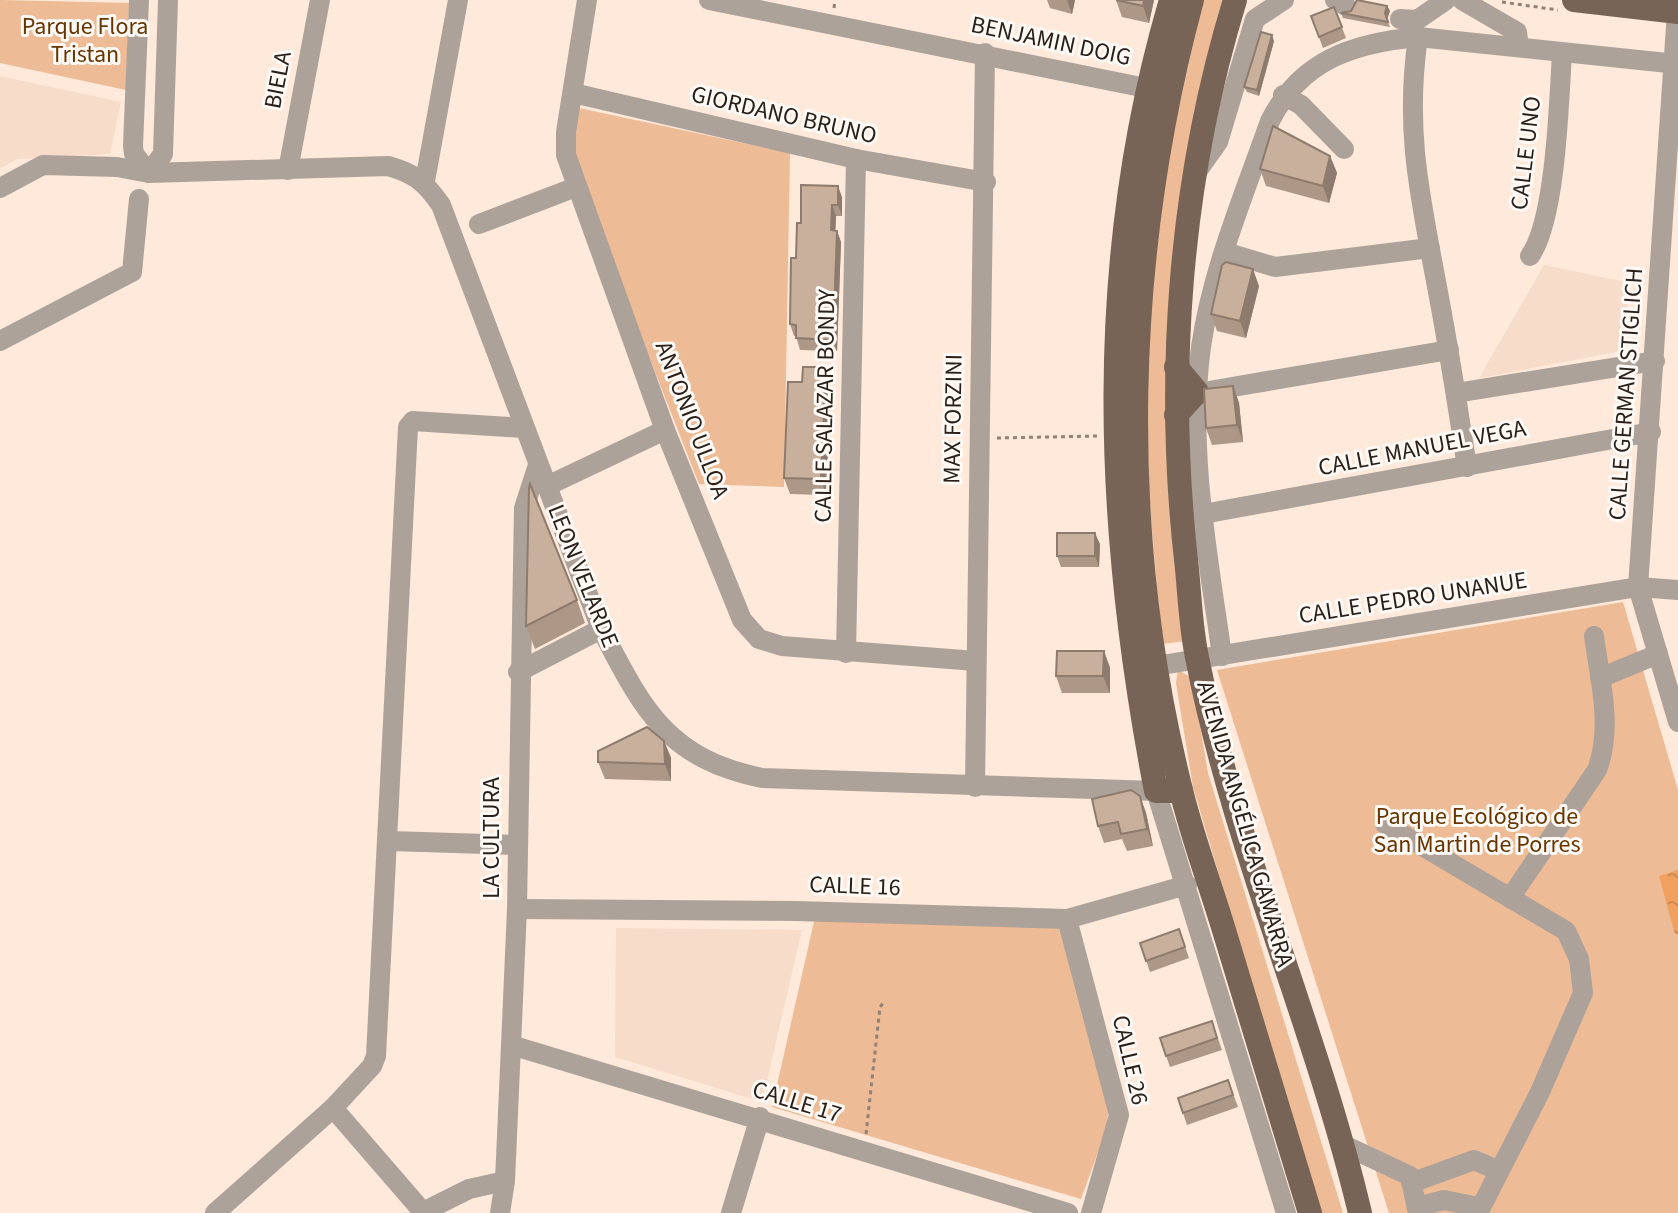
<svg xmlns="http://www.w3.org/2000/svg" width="1678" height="1213" viewBox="0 0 1678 1213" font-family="'Source Sans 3',sans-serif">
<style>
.built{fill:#f7dcc9}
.green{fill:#edbb96}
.water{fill:url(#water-ripples)}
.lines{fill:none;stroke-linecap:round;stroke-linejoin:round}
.path{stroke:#918177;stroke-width:3;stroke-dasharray:4 4;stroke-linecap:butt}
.minor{stroke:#ada29a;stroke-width:20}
.major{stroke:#776456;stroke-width:24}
.wall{fill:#ad9787}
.shaded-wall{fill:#8d7b6e}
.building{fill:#c9b09d;stroke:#8d7b6e;stroke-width:2}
.labels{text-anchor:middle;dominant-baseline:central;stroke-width:6;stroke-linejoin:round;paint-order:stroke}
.park-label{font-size:24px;fill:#673500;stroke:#fffaf6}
.street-label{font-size:24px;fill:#2a2019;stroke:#fffaf6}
</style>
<defs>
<pattern id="water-ripples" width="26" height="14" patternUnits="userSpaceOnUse" patternTransform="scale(2)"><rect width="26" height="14" fill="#f0a160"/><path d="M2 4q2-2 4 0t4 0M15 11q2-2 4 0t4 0" fill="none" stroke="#ce8a53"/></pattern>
</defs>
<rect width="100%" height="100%" fill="#fee9da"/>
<g class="built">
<path d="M0 76 121 102 110 154 18 159 0 168Z"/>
<path d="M1544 265 1630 283 1622 351 1479 378Z"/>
<path d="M616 928 802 930 762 1102 615 1057Z"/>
</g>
<g class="green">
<path d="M0 0 129 3 126 90 0 63Z"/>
<path d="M1203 0H1227L1181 235 1186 641 1162 644 1142 415 1163 179Z"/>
<path d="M579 108 790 153 784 487 699 484 581 183 572 131Z"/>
<path d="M1623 602 1678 790V1213H1389L1217 670Z"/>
<path d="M1178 670 1192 678 1208 773 1343 1213H1319L1193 787 1176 683Z"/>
<path d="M816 913 1061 920 1110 1101 1106 1130 1081 1199 772 1107Z"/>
</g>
<path class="water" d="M1678 870V934H1675L1659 876Z"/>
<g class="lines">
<g class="path">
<path d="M1502 2 1558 10"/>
<path d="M834 8 835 0"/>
<path d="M997 438 1097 436"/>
<path d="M866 1134 880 1007 885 1001"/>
</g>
<g class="minor">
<path d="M139 0 133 146 134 154 149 173"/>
<path d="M587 0 566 132V155L665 430 742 620 759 639 782 646 976 661"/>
<path d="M709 0 1146 88"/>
<path d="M1335 0 1346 6"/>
<path d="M1462 0 1517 32 1519 47"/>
<path d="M1677 12 1638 587 1678 722"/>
<path d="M1400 19 1417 20 1446 0"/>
<path d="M1418 37C1404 132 1421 200 1438 292 1449 350 1458 408 1467 467"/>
<path d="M573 93 856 159 986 182"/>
<path d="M1283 95 1301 105 1344 149"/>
<path d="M288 170 320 0"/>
<path d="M149 173 163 154 168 0"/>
<path d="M1196 173 1218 142 1255 19 1284 0"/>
<path d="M425 181 458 0"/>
<path d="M0 188 43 165 117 167 149 173 388 166C414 173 425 182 441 205L601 629C643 709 666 758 762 778L1156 791 1286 1213"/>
<path d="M479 224 576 187"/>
<path d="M1225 252 1275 267 1430 248"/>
<path d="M1530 256C1556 219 1559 101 1562 53"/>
<path d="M0 341 132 272 139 199"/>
<path d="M1209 391 1449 350"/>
<path d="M1456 393 1655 361"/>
<path d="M547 486 665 430"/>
<path d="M1203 514 1651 432"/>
<path d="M846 653 856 159"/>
<path d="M1222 656C1208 555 1187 449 1201 347 1212 270 1244 195 1270 121 1301 60 1353 43 1418 37L1678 64"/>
<path d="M1156 666 1638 587 1678 590"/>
<path d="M518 672 601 629"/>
<path d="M1600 678 1658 654"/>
<path d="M975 787 985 53"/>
<path d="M1385 824 1566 931 1579 959 1583 993 1540 1092 1478 1213"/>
<path d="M390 841 517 845"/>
<path d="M1510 898 1597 770C1613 727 1600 681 1594 636"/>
<path d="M517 909 796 911 1067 919 1187 885"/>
<path d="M1067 919 1119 1115 1091 1213"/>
<path d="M511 1045 1068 1213"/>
<path d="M1344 1145 1410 1176 1418 1213"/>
<path d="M505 1181 469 1189 423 1212 333 1108 372 1066 376 1056 408 427 413 421 524 428"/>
<path d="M1411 1183 1474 1160 1497 1170"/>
<path d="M1417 1207 1444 1200 1478 1207"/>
<path d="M215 1213 333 1108"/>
<path d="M500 1213 505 1181 517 909 524 508 538 465"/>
<path d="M731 1213 760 1117"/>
</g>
<g class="major">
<path d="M1171 0C1094 262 1105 526 1156 791H1181"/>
<path d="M1192 0C1123 257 1116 531 1181 790 1192 836 1209 881 1223 927 1252 1022 1281 1118 1310 1213"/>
<path d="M1235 0C1179 183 1165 379 1187 569 1190 600 1191 632 1198 662 1235 850 1316 1027 1360 1213"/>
<path d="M1574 0 1678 12"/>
<path d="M1176 415 1197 392 1176 367"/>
</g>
</g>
<g class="wall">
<path d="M1047 0H1075L1072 14 1050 8Z"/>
<path d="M1116 0H1154L1149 23 1122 17Z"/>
<path d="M1387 6 1390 11 1387 19 1390 27 1343 18 1341 13Z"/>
<path d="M1334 7 1346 38 1323 48 1311 16Z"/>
<path d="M1274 41 1259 96 1247 92 1244 87Z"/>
<path d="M1330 156 1337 173 1329 203 1266 186 1260 169Z"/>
<path d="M842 197V216H836L835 230 837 231 841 242 837 351 800 350 796 336H794L790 324 801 223Z"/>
<path d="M1259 286 1246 338 1217 331 1211 314Z"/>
<path d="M831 382 826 495 790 494 784 478Z"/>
<path d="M1233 386 1239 403 1243 442 1212 445 1206 428Z"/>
<path d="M1100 544 1099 567H1061L1057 556Z"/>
<path d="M577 600 585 623 535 649 526 626Z"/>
<path d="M1104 651 1110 668V693H1062L1056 676Z"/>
<path d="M664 741 671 758V781L605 779 598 762Z"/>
<path d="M1140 796 1146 813 1153 846 1127 851 1122 839 1104 843 1098 826Z"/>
<path d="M1179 929 1189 958 1150 972 1140 943Z"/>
<path d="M1212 1021 1222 1050 1170 1067 1160 1038Z"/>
<path d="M1228 1080 1238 1107 1187 1125 1178 1098Z"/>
</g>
<g class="shaded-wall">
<path d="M1067 0H1075L1072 14Z"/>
<path d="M1144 0H1154L1149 23 1143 6Z"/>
<path d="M1387 6 1390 11 1387 19 1385 13Z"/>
<path d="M1272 35 1274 41 1259 96 1257 90Z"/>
<path d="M1330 156 1337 173 1329 203 1323 186Z"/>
<path d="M838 186 842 197V216L838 205Z"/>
<path d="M832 205 836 216 835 242 831 230Z"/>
<path d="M837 231 841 242 837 351 833 340Z"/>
<path d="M1253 269 1259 286 1246 338 1240 321Z"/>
<path d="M826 367 831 382 826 495 821 479Z"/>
<path d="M1233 386 1239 403 1243 442 1237 425Z"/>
<path d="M1095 533 1100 544 1099 567 1095 556Z"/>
<path d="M1104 651 1110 668V693L1103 676Z"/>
<path d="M664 741 671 758V781L665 764Z"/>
<path d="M1140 796 1146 813 1153 846 1147 829Z"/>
</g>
<g class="building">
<path d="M1116 0H1144L1143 6Z"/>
<path d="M1357 0 1387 6 1385 13 1388 22 1341 13 1351 11Z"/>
<path d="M1334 7 1342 27 1319 37 1311 16Z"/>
<path d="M1261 32 1272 35 1257 90 1244 87Z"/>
<path d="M1273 126 1330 156 1323 186 1260 169Z"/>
<path d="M801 185 838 186V205H832L831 230 837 231 833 340 796 338V325L790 324 791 258H796L797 223H801Z"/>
<path d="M1226 262 1253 269 1240 321 1211 314 1222 265Z"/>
<path d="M803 367H826L821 479 784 478 788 382H802Z"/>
<path d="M1233 386 1237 425 1206 428 1204 389Z"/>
<path d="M530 484 577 600 526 626 529 488Z"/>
<rect x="1057" y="533" width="38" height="23"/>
<path d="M1057 651H1104L1103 676H1056Z"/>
<path d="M647 727 664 741 665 764 598 762V751Z"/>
<path d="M1131 790 1140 796 1147 829 1121 834 1118 822 1098 826 1092 799Z"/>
<path d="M1179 929 1185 947 1146 961 1140 943Z"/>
<path d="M1212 1021 1217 1038 1166 1056 1160 1038Z"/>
<path d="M1228 1080 1233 1095 1183 1113 1178 1098Z"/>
</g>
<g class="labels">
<g class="park-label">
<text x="85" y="26">Parque Flora<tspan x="85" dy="28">Tristan</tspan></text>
<text x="1477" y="816">Parque Ecológico de<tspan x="1477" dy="28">San Martin de Porres</tspan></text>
</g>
<g class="street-label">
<text transform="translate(1051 41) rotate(12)">BENJAMIN DOIG</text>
<text transform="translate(278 80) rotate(-79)">BIELA</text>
<text transform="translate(784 115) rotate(13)">GIORDANO BRUNO</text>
<text transform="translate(1526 153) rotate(-83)">CALLE UNO</text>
<text transform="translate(1626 394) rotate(-86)">CALLE GERMAN STIGLICH</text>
<text transform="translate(825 406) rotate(-89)">CALLE SALAZAR BONDY</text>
<text transform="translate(953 419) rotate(-89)">MAX FORZINI</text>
<text transform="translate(692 420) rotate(69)">ANTONIO ULLOA</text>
<text transform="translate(1422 448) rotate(-11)">CALLE MANUEL VEGA</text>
<text transform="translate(583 576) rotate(68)">LEON VELARDE</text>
<text transform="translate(1413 598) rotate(-9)">CALLE PEDRO UNANUE</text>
<text transform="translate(1245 824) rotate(74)">AVENIDA ANGÉLICA GAMARRA</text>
<text transform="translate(491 838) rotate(-90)">LA CULTURA</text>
<text transform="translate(855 886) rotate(2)">CALLE 16</text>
<text transform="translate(1130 1060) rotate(77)">CALLE 26</text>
<text transform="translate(797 1102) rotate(17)">CALLE 17</text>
</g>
</g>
</svg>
